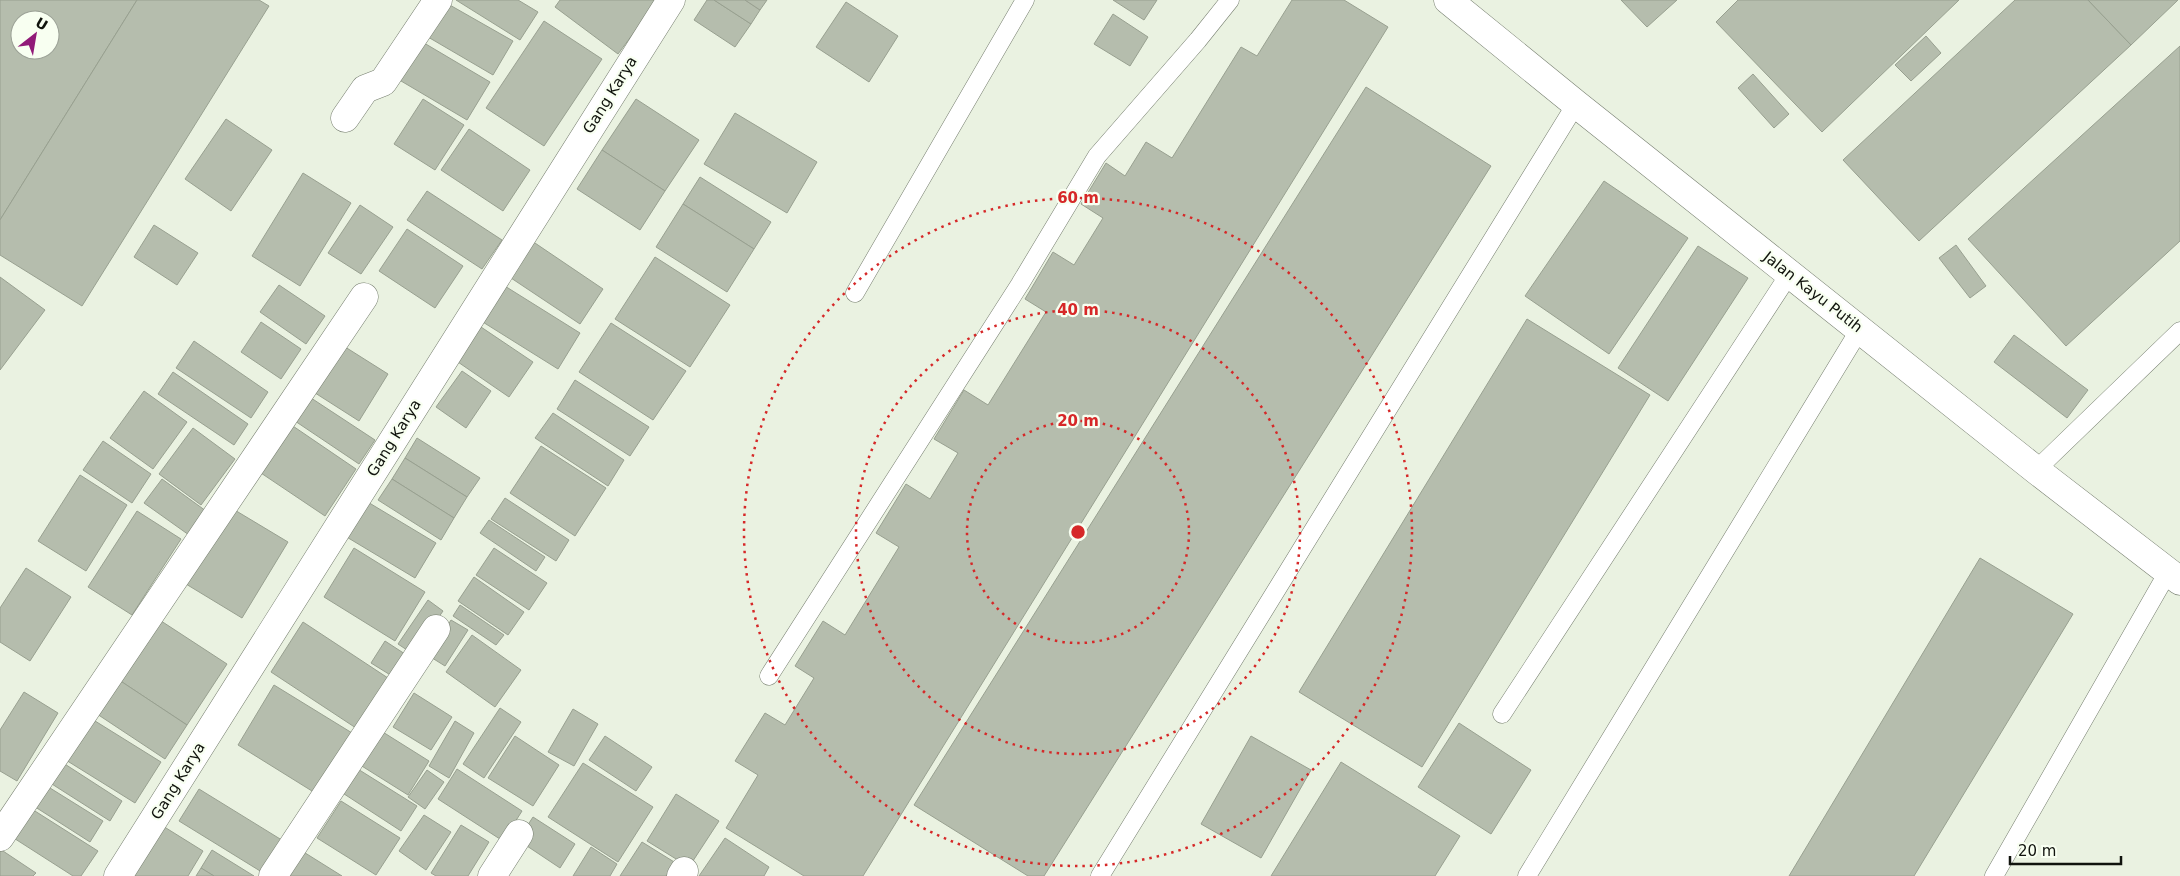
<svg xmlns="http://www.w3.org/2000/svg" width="2180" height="876" viewBox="0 0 2180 876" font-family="'DejaVu Sans',sans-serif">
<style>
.building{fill:#b5bdad;stroke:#98a090;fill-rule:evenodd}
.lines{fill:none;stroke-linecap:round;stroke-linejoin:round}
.lane-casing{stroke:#767e6f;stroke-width:19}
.street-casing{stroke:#767e6f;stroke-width:29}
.lane{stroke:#fff;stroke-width:18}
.street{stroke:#fff;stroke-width:28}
.ring{fill:none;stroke:#d62828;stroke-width:2.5;stroke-dasharray:2.5 5}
.labels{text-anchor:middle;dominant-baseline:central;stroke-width:4.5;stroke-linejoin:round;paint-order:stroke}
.street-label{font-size:15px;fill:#10130d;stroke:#f8fff1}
.centre{fill:#d62828;stroke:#f8fff1;stroke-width:2.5}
.ring-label{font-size:15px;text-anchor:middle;font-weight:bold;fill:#d62828;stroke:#f8fff1;stroke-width:4.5;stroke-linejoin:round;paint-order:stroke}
</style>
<rect width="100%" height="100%" fill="#eaf2e1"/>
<g class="building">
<path d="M0 0H137L0 220ZM20 20H50V50H20Z"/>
<path d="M137 0H259L269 6 82 306 0 255V220Z"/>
<path d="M456 0H518L538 12 520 40Z"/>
<path d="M560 0H658L618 54 555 7Z"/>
<path d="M707 0H714L751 24 735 47 694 20Z"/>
<path d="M714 0H745L760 10 751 24Z"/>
<path d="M745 0H767L760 10Z"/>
<path d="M1113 0H1157L1144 20Z"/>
<path d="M1292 0H1344L1388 27 863 876H804L726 828 758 775 735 761 765 713 785 725 814 678 795 666 823 621 845 635 899 547 876 533 906 484 930 499 958 453 934 439 964 390 988 405 1046 312 1025 299 1053 252 1074 265 1103 218 1081 204 1106 163 1125 176 1146 142 1172 158 1241 47 1257 56Z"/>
<path d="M1621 0H1677L1647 27Z"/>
<path d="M1738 0H1959L1822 132 1716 22Z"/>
<path d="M2015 0H2088L2131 45 1919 241 1843 160Z"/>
<path d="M2088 0H2178L2131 45Z"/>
<path d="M846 2 898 36 869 82 816 47Z"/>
<path d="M448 4 513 41 493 75 428 37Z"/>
<path d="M1113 14 1148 37 1130 66 1094 44Z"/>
<path d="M544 21 602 59 544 146 486 108Z"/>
<path d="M1926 36 1941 53 1911 81 1895 65Z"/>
<path d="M419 40 490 82 467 120 396 78Z"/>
<path d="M2180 46V241L2066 346 1968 239Z"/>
<path d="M1753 74 1789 114 1774 128 1738 88Z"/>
<path d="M1366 87 1491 166 1044 876H1028L914 805Z"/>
<path d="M423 99 464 125 435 170 394 144Z"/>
<path d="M636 99 699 140 665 191 602 150Z"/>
<path d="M735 113 817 162 787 213 704 164Z"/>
<path d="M226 119 272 150 231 211 185 179Z"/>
<path d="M469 129 530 170 503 211 441 170Z"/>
<path d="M602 150 665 191 640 230 577 189Z"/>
<path d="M303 173 351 203 300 286 252 256Z"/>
<path d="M700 177 771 222 754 249 683 204Z"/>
<path d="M1604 181 1688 238 1609 354 1525 296Z"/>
<path d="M427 191 502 240 482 269 407 220Z"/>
<path d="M683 204 754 249 727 292 656 247Z"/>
<path d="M360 205 393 227 361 274 328 253Z"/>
<path d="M154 225 198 253 177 285 134 257Z"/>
<path d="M407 229 463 266 435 308 379 271Z"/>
<path d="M532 241 603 289 580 324 508 276Z"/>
<path d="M1956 245 1986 286 1970 298 1939 258Z"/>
<path d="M1698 246 1748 278 1668 401 1618 368Z"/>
<path d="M655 257 730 305 690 367 615 319Z"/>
<path d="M0 277 45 310 0 370Z"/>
<path d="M500 283 580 333 558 369 478 319Z"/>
<path d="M279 285 325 316 306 344 260 312Z"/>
<path d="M1527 319 1650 395 1422 767 1299 692Z"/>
<path d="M261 322 301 349 281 379 241 352Z"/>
<path d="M611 323 686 371 653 420 579 372Z"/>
<path d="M478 325 533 362 509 397 455 360Z"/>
<path d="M2014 335 2088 390 2067 418 1994 362Z"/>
<path d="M194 341 268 392 251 418 176 368Z"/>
<path d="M342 345 388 374 359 421 312 391Z"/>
<path d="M462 371 491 391 466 428 436 407Z"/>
<path d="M173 372 248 424 234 445 158 394Z"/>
<path d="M575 380 649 427 630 456 557 409Z"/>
<path d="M144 391 187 422 153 469 110 438Z"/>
<path d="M305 394 375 440 359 464 289 417Z"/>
<path d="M553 413 624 460 608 486 535 438Z"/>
<path d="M287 422 356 469 325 516 255 469Z"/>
<path d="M193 428 235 459 201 505 159 474Z"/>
<path d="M417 438 480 478 467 497 405 458Z"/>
<path d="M103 441 151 474 132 503 83 470Z"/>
<path d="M541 446 606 488 575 536 510 493Z"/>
<path d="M405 458 467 497 454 518 392 479Z"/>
<path d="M80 475 127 505 86 571 38 541Z"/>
<path d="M162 479 206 511 189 535 144 503Z"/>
<path d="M392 479 454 518 441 540 378 500Z"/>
<path d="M505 498 569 540 556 561 491 519Z"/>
<path d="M366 501 436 543 415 578 345 536Z"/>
<path d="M228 506 288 542 242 618 181 581Z"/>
<path d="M137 511 181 539 132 615 88 587Z"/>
<path d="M489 520 545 557 536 571 480 533Z"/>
<path d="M354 548 425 592 395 641 324 597Z"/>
<path d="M494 548 547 583 529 610 476 575Z"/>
<path d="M1980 558 2073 614 1914 876H1789Z"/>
<path d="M26 568 71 597 30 661 0 642V608Z"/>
<path d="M474 577 524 612 508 635 458 601Z"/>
<path d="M428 600 443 611 413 654 398 644Z"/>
<path d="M460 605 504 635 496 645 453 616Z"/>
<path d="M155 617 227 664 187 725 116 678Z"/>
<path d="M451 620 468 630 445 666 429 656Z"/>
<path d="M303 622 391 680 359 730 271 672Z"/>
<path d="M472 635 521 670 495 707 446 672Z"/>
<path d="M385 641 405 654 392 676 371 663Z"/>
<path d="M116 678 187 725 165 759 94 712Z"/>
<path d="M274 685 357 736 320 796 238 745Z"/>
<path d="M24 692 58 713 17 781 0 771V730Z"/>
<path d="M414 693 452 717 431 750 393 727Z"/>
<path d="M500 708 521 722 484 778 463 764Z"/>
<path d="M573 709 598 724 574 766 548 752Z"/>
<path d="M87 716 161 762 135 803 61 757Z"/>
<path d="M455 721 474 733 449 778 429 766Z"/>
<path d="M1459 723 1531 770 1491 834 1418 787Z"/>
<path d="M378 729 429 761 408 795 357 763Z"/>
<path d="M515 736 559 765 533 806 488 778Z"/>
<path d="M605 736 652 767 636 791 589 760Z"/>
<path d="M1251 736 1311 770 1261 858 1201 824Z"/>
<path d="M57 759 122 801 110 821 44 779Z"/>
<path d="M1341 762 1460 836 1435 876H1271Z"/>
<path d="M583 763 653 807 618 862 548 817Z"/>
<path d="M353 766 417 806 401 831 338 790Z"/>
<path d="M457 769 522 811 503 841 438 799Z"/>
<path d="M427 770 444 782 425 809 408 797Z"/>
<path d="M42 783 103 821 90 842 29 803Z"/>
<path d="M199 789 285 842 265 874 179 821Z"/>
<path d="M676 794 719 821 689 867 647 841Z"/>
<path d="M341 801 400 838 376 875 317 838Z"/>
<path d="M27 806 98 851 81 876H73L9 835Z"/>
<path d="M424 815 451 832 426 870 399 851Z"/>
<path d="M533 817 575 844 560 868 518 840Z"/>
<path d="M158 823 203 851 188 876H124Z"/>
<path d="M461 825 489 842 468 876H436L431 873Z"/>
<path d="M725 838 769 867 764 876H699Z"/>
<path d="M642 842 679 865 672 876H620Z"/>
<path d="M591 847 617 864 610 876H573Z"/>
<path d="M0 849 36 873 33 876H0Z"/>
<path d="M212 850 254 876H214L201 868Z"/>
<path d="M302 851 342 876H286Z"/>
<path d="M201 868 214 876H196Z"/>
</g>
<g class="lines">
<defs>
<g id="lane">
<path d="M855 293 1025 0"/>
<path d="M2036 470 2180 331"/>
<path d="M769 676 1020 284 1097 156 1198 40 1230 0"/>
<path d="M1502 714 1790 273"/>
<path d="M1100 876 1576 104"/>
<path d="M1527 876 1860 329"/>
<path d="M1994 876 2168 572"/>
</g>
<g id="street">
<path d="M1448 0 1576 104 2036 470 2180 581"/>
<path d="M345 118 365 89 383 82 438 0"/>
<path d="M0 837 364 297"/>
<path d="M118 876 671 0"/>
<path d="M273 876 436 629"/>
<path d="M492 876 519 834"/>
<path d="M681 876 684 871"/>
</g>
</defs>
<use href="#lane" class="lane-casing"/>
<use href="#street" class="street-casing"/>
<use href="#lane" class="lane"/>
<use href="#street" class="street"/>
</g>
<g class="ring">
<circle cx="1078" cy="532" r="111"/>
<circle cx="1078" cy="532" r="222"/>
<circle cx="1078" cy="532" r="334"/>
</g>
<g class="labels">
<g class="street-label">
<text transform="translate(610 95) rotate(-58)">Gang Karya</text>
<text transform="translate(1813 292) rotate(38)">Jalan Kayu Putih</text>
<text transform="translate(394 438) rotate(-58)">Gang Karya</text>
<text transform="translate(178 781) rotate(-58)">Gang Karya</text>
</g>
</g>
<circle cx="1078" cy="532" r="8" class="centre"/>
<g class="ring-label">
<text x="1078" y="203">60 m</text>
<text x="1078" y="315">40 m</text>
<text x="1078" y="426">20 m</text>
</g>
<g transform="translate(35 35) rotate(31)"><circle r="24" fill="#f8fff1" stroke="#9ba196"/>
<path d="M0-4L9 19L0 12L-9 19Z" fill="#911a78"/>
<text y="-8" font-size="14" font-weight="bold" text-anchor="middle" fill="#10130d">U</text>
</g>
<path d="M2010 856v8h111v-8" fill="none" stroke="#10130d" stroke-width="2.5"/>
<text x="2018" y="856" font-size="15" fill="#10130d" stroke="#f8fff1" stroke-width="4" paint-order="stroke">20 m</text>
</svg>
